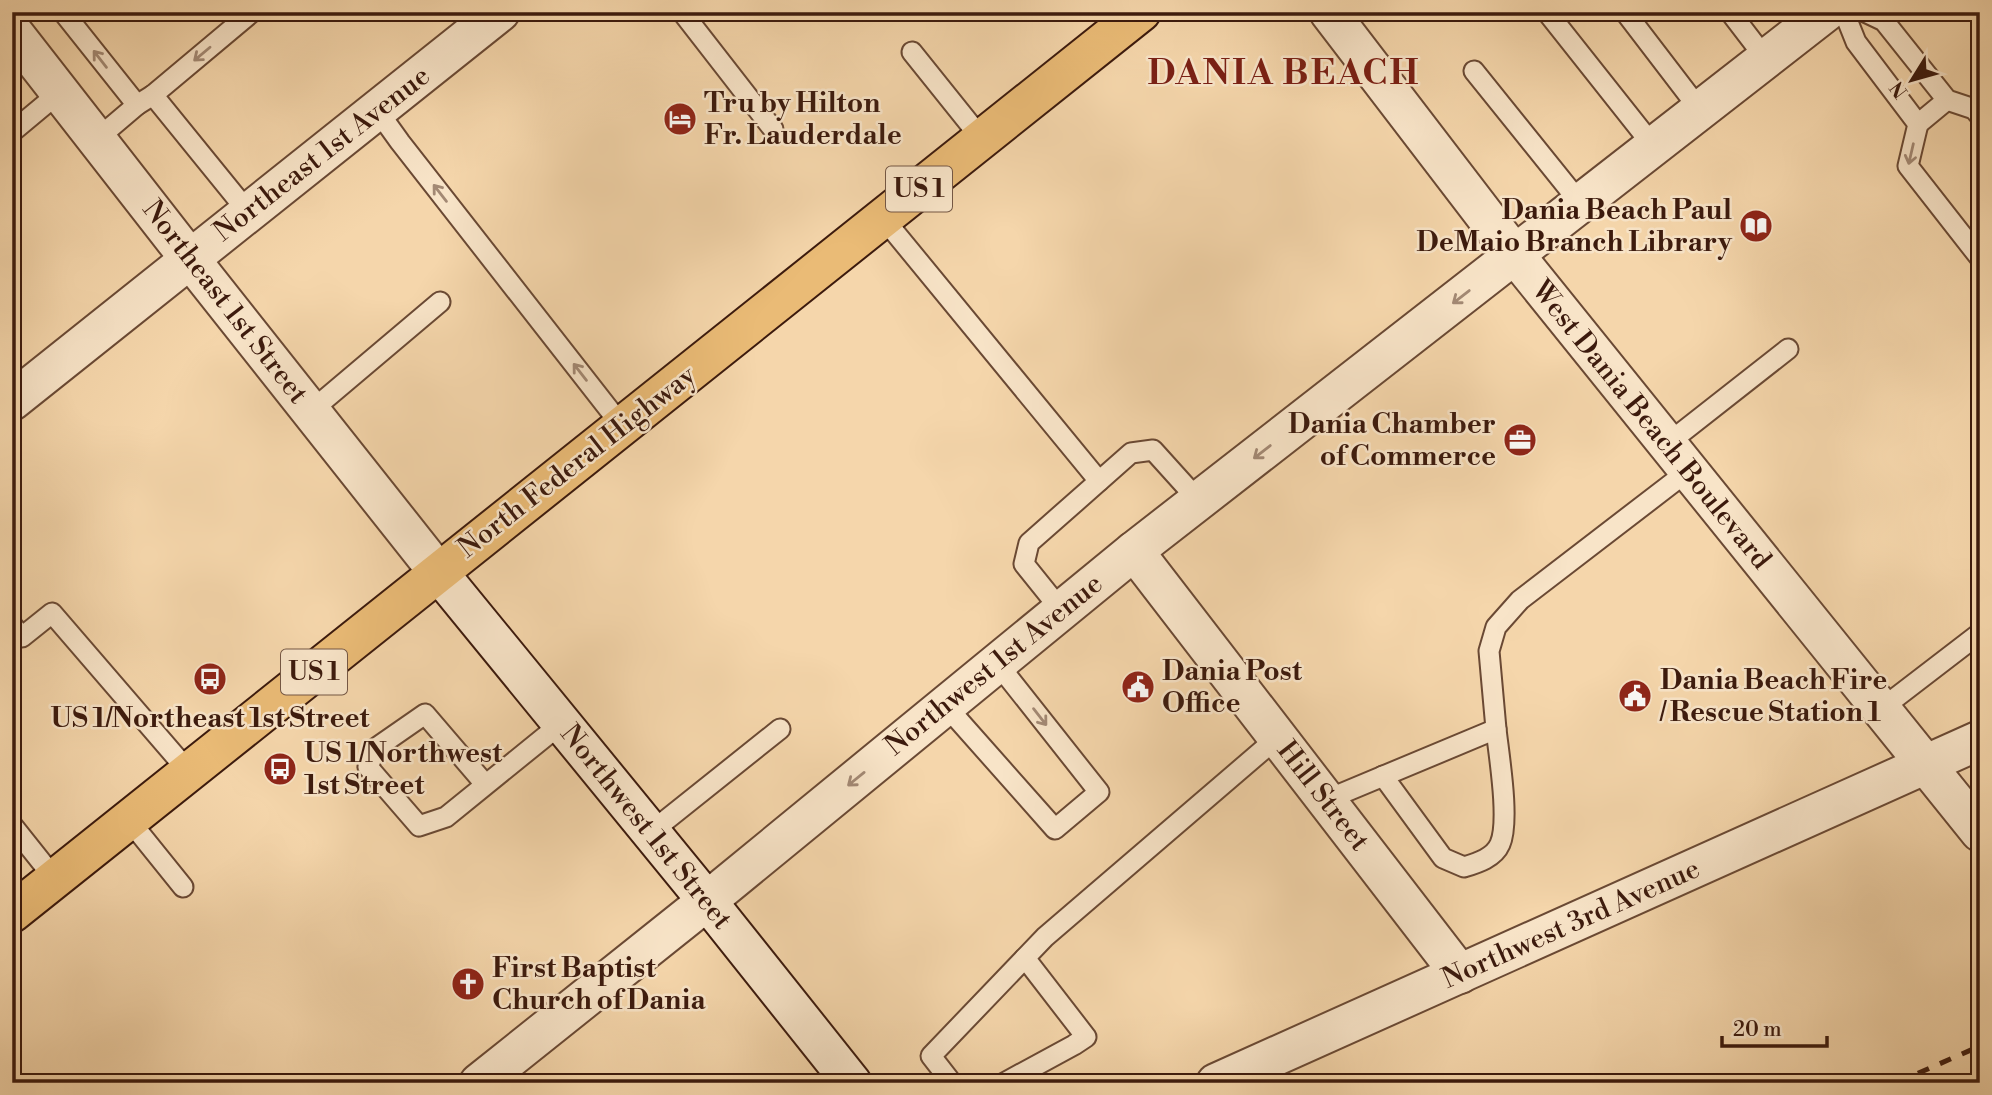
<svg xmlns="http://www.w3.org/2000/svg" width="1992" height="1095" viewBox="0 0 1992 1095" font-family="'Libre Bodoni',serif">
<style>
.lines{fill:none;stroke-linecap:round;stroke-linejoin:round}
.lane-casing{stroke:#6a4934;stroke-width:23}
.street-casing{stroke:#6a4934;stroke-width:42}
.secondary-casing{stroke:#3c1a0d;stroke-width:42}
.primary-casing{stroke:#3c1a0d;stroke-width:42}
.lane{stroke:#f8e4c8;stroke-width:19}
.street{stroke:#f8e4c8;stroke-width:38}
.secondary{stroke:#f8e4c8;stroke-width:38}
.primary{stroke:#eabb76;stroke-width:38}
.rail{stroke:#3c1a0d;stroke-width:5;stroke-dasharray:12 12;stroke-linecap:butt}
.oneway{stroke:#a38974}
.labels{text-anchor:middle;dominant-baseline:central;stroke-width:5;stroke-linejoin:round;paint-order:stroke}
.shield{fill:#f8e4c8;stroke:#745745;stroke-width:2}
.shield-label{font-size:26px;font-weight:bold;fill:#3c1a0d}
.poi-label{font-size:28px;font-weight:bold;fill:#3c1a0d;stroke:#f8e4c8;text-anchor:start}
.street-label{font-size:28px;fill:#3c1a0d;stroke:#f8e4c8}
.district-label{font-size:35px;font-weight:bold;letter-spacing:2px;fill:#7a1f14;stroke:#f8e4c8}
</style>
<rect width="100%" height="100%" fill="#f5d6ab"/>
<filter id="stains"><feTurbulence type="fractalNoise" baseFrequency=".00286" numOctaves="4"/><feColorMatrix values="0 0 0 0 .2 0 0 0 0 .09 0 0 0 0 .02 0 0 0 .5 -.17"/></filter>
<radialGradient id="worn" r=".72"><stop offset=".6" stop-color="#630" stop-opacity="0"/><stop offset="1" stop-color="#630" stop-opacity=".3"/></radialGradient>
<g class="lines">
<defs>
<g id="lane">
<path d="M63 12 137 105"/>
<path d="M682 12 773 129"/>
<path d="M1547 12 1654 147"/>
<path d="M1625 12 1700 110"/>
<path d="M1730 12 1766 59"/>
<path d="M1844 12 1856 42 1918 124 1908 166 1980 258"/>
<path d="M1865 12 1884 21 1947 100 1974 109 1980 116"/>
<path d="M912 52 981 138"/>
<path d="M1474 71 1581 204"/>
<path d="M153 95 248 212"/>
<path d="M377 110 400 142 622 426"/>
<path d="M1918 124 1947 100"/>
<path d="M12 132 60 92"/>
<path d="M97 139 137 105 153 95 252 12"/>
<path d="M883 218 1099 481"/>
<path d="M311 411 440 302"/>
<path d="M1667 444 1788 349"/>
<path d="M1061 610 1024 564 1029 543 1131 453 1153 450 1199 501"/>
<path d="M12 625 22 637 52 613 189 772"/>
<path d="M946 706 1055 829 1099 792 997 663"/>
<path d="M1881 709 1980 633"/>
<path d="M1383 776 1443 858 1464 867C1477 863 1494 858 1500 844 1510 821 1499 756 1496 729"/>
<path d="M485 784 425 714 376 748 368 767 419 826 446 817 562 723"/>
<path d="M1326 800 1496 729 1489 651 1496 627 1520 600 1688 471"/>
<path d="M129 820 183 887"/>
<path d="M12 825 55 879"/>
<path d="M651 832 780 729"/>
<path d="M952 1083 931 1056 1045 937 1278 737"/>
<path d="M1004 1083 1074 1045 1086 1037 1025 958"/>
</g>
<g id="street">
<path d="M1329 12 1515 255 1980 832"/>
<path d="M12 31 175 240 438 572"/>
<path d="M12 401 500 12"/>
<path d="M1134 551 1460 974"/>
<path d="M479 1083 707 901 1134 551 1826 12"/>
<path d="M1216 1083 1980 740"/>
</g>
<path id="secondary" d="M438 572 707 901 852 1083"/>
<path id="primary" d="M12 913 1141 12"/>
</defs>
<use href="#lane" class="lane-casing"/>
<use href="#street" class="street-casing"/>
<use href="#secondary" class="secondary-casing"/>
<use href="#primary" class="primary-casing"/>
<use href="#lane" class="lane"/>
<use href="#street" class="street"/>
<use href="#secondary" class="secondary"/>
<use href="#primary" class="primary"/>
<g class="rail">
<path d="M1896 1083 1980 1046"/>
<path d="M1952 1083 1980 1070"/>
</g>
</g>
<defs><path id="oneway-shaft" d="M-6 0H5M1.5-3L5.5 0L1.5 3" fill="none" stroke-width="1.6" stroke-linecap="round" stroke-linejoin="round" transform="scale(1.75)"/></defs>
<g class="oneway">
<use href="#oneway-shaft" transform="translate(202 54) rotate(140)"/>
<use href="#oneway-shaft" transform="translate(100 59) rotate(-128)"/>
<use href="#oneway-shaft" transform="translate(1911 154) rotate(103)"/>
<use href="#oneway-shaft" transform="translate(440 193) rotate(-128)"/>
<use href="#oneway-shaft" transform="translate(1461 297) rotate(142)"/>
<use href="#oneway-shaft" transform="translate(580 372) rotate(-128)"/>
<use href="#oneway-shaft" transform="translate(1262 452) rotate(142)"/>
<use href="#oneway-shaft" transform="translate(1040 717) rotate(52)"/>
<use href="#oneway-shaft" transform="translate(856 779) rotate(141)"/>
</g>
<defs>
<symbol id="hotel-disc" viewBox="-11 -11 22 22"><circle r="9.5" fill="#8f2418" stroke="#f8e4c8"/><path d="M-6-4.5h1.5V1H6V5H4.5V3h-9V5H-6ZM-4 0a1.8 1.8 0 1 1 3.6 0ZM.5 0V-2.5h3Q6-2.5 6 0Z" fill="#fff"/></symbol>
<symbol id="library-disc" viewBox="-11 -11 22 22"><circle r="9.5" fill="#8f2418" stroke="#f8e4c8"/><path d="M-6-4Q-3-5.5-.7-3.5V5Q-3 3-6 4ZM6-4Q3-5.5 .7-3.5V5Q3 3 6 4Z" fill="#fff"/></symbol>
<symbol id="office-disc" viewBox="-11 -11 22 22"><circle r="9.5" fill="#8f2418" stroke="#f8e4c8"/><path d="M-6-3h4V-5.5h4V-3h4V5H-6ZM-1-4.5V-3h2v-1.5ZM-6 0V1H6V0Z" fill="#fff"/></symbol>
<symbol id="bus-disc" viewBox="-11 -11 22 22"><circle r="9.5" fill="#8f2418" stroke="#f8e4c8"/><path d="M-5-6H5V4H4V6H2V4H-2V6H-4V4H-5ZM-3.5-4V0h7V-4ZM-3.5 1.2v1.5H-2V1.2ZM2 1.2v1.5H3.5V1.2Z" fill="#fff"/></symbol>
<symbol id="civic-disc" viewBox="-11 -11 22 22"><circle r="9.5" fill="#8f2418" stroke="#f8e4c8"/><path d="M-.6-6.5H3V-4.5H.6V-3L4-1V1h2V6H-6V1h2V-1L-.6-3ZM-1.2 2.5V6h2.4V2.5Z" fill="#fff"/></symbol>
<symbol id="church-disc" viewBox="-11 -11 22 22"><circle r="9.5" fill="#8f2418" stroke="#f8e4c8"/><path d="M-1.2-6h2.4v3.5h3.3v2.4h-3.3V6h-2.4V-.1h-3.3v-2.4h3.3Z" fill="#fff"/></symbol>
</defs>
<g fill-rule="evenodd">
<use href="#hotel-disc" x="661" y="100" width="38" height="38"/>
<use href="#library-disc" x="1737" y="207" width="38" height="38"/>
<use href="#office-disc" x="1501" y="421" width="38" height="38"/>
<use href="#bus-disc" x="191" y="660" width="38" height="38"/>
<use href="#civic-disc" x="1119" y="668" width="38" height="38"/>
<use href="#civic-disc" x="1616" y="677" width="38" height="38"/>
<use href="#bus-disc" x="261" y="750" width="38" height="38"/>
<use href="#church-disc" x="449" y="965" width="38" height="38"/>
</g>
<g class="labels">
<g class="shield">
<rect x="886" y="166.5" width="66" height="45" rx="5"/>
<rect x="281" y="649.5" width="66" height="45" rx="5"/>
</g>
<g class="shield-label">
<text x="919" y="189">US 1</text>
<text x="314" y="672">US 1</text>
</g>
<g class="poi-label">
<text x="704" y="103">Tru by Hilton<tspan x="704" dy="32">Fr. Lauderdale</tspan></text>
<text x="1732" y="210" text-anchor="end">Dania Beach Paul<tspan x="1732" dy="32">DeMaio Branch Library</tspan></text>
<text x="1496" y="424" text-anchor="end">Dania Chamber<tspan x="1496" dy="32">of Commerce</tspan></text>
<text x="1162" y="671">Dania Post<tspan x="1162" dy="32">Office</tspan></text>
<text x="1660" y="680">Dania Beach Fire<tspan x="1660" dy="32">/ Rescue Station 1</tspan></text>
<text x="210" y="718" text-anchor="middle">US 1/Northeast 1st Street</text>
<text x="304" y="753">US 1/Northwest<tspan x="304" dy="32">1st Street</tspan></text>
<text x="492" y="968">First Baptist<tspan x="492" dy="32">Church of Dania</tspan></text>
</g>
<g class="street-label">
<text transform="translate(322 154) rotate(-38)">Northeast 1st Avenue</text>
<text transform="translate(225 302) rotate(52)">Northeast 1st Street</text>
<text transform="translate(1651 425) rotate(51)">West Dania Beach Boulevard</text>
<text transform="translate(577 462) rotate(-38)">North Federal Highway</text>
<text transform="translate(994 665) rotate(-39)">Northwest 1st Avenue</text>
<text transform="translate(1323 796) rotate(52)">Hill Street</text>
<text transform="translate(646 827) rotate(51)">Northwest 1st Street</text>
<text transform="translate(1571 924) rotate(-24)">Northwest 3rd Avenue</text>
</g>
<g class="district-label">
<text x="1284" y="73">DANIA BEACH</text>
</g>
</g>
<rect width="1992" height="1095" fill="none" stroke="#f5d6ab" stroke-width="42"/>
<rect x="14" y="14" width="1964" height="1067" fill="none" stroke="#3c1a0d" stroke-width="3.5"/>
<rect x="21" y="21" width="1950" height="1053" fill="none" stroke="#3c1a0d" stroke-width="2"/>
<g transform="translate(1912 80) rotate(233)" stroke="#f8e4c8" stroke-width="5" paint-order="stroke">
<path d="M0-5L12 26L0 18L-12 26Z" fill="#3c1a0d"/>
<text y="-10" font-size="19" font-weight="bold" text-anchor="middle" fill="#3c1a0d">N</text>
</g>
<path d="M1722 1036v10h105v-10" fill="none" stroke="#3c1a0d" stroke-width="3.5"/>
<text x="1733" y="1036" font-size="21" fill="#3c1a0d" stroke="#f8e4c8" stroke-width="5" paint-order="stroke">20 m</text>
<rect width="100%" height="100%" filter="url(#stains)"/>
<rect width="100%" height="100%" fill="url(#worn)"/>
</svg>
